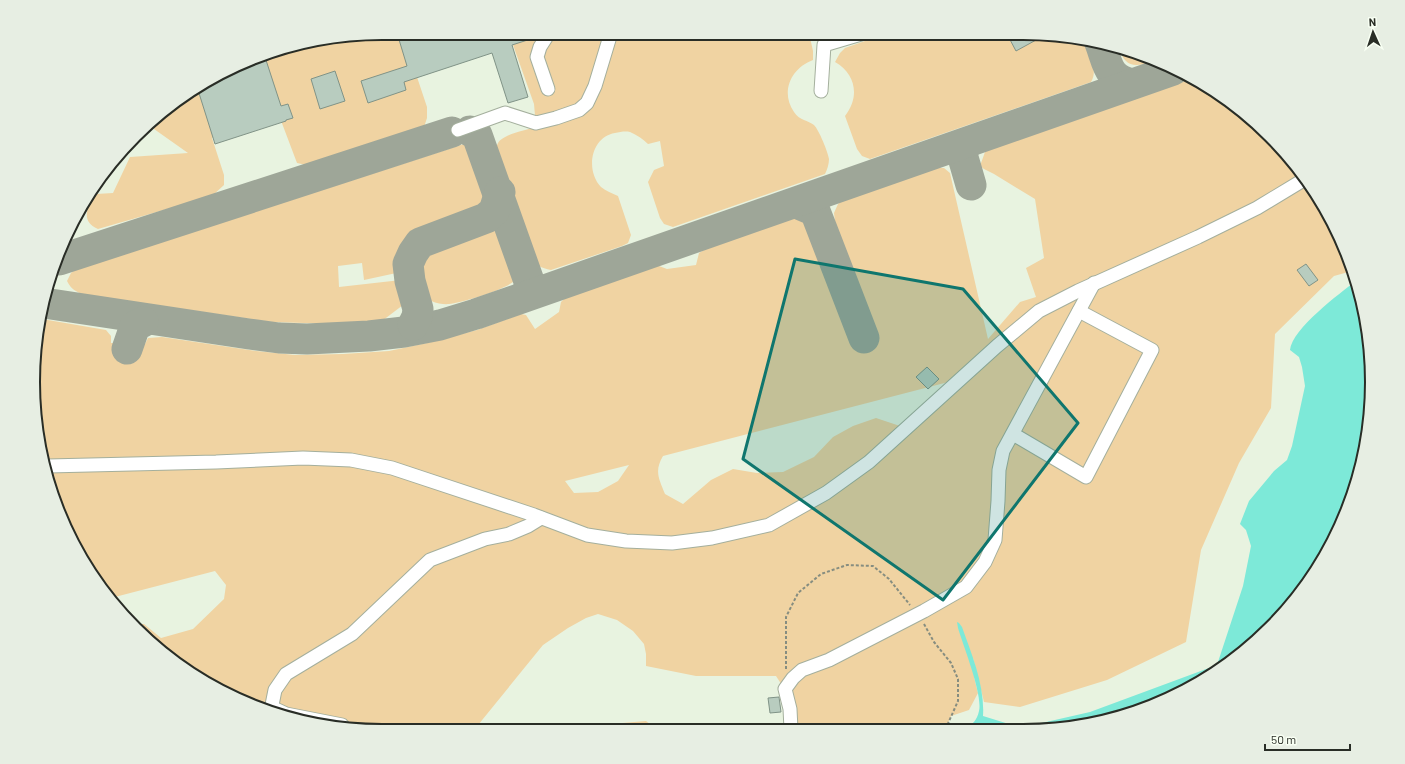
<svg xmlns="http://www.w3.org/2000/svg" width="1405" height="764" viewBox="0 0 1405 764" font-family="Barlow,sans-serif">
<style>
.green{fill:#f0d3a2;fill-rule:evenodd}
.water{fill:#7de9d8}
.lines{fill:none;stroke-linecap:round;stroke-linejoin:round}
.taxiway{stroke:#9ea698;stroke-width:31}
.building{fill:#b8ccbf;stroke:#809387}
.minor-casing{stroke:#a4af9d;stroke-width:15}
.path{stroke:#868d80;stroke-width:2;stroke-dasharray:3 2;stroke-linecap:butt}
.minor{stroke:#fff;stroke-width:13}
.marked{fill:#0f766e;fill-opacity:0.2;stroke:#0f766e;stroke-width:3;stroke-linejoin:round}
.rim{fill:none;stroke:#292d26;stroke-width:2}
</style>
<rect width="100%" height="100%" fill="#e8f3e0"/>
<g class="green">
<path d="M382 33H809L813 51V60C791 68 780 92 794 112 800 121 808 120 814 125 819 130 828 152 829 159 829 164 827 170 825 174L673 227 664 224 660 218 648 182 654 170 664 166 660 141 648 144C643 139 637 135 630 132 625 131 620 132 615 133 591 137 585 170 601 187 606 191 612 193 618 196L631 235 628 243 622 246 551 270C541 268 536 265 529 259L496 162C496 155 495 148 498 143 503 134 527 130 536 127L534 104 512 42 416 74 427 107V118L424 127 311 166 297 163 280 118 212 138 224 175V185L212 196 98 229C82 222 87 212 90 198L96 194 113 193 130 157 188 153 154 129 156 120 169 105 270 52Z"/>
<path d="M885 34H1046L1083 40C1088 53 1099 69 1091 82L870 159 862 156 857 149 845 116C860 97 856 74 835 62L840 53 845 48Z"/>
<path d="M1118 47 1153 61C1134 68 1125 67 1118 47Z"/>
<path d="M1194 78 1253 119 1300 169 1336 227 1352 271 1334 276 1275 334 1271 408 1239 463 1201 550 1186 642 1107 680 1020 707 984 702 973 658 974 677 978 693 969 710 951 716 946 728 791 729 789 696 776 676H696L646 666V654L644 644 633 631 617 620 598 614 586 618 568 628 543 645 474 730H359L291 719 208 684 135 624H144L161 638 193 629 224 599 226 585 215 571 111 598 60 516 34 405 42 319 106 330 111 336V343L145 344 148 338 162 337 256 351 295 355 343 354 389 351 427 343 477 330 521 314 526 315 535 329 559 312 561 302 566 297 653 266H659L667 269 696 265 699 253 707 248 793 218C801 218 805 219 810 226L849 332 834 213 838 204 843 199 936 168H944L950 173 988 339 1020 302 1036 297 1026 268 1044 258 1035 199 994 174 984 169 980 166 985 152 990 148ZM960 379 906 428 876 418 853 426 833 437 814 457 783 472 757 473 733 469 711 480 683 504 665 494C659 479 654 471 663 456ZM629 465 618 481 598 492 574 493 565 481Z"/>
<path d="M464 144C470 145 477 146 481 153 485 160 489 181 492 191L482 206 420 228 410 236 404 246 402 257 401 272 364 280 362 263 338 266 339 287 401 280 406 297 403 305 382 321 336 324 272 322 85 295C76 292 71 289 67 281L71 273 76 269Z"/>
<path d="M487 227C494 229 502 231 507 236 517 246 525 268 515 280 508 289 461 303 449 304 441 305 424 301 420 292 416 283 410 270 416 260 421 250 444 247 454 243 466 237 476 231 487 227Z"/>
<path d="M646 721 656 729 598 730 599 725Z"/>
</g>
<path class="water" d="M1356 281 1360 291 1371 359 1369 427 1354 494 1325 556 1285 612 1217 672 1135 712 1068 728H964C973 725 977 720 979 711 983 695 963 645 958 628L957 622 959 623 962 627C972 655 985 686 983 716L1012 725 1021 726 1033 725 1090 712 1217 665 1243 586 1251 546 1246 530 1240 524 1249 501 1274 471 1287 460 1292 446 1305 386 1302 367 1299 357 1290 350C1292 329 1340 293 1356 281Z"/>
<g class="lines">
<g class="taxiway">
<path d="M1100 43C1108 64 1107 78 1132 84"/>
<path d="M470 131 477 135 530 284 528 290"/>
<path d="M964 149 962 154 971 185"/>
<path d="M801 205 815 211 864 338"/>
<path d="M59 260 452 132"/>
<path d="M44 303 249 334 279 338 307 339 369 336 404 332 440 325 476 314 1173 70"/>
<path d="M413 325 417 317 418 309 410 281 408 264 413 253 420 243 486 218 494 211 500 192"/>
<path d="M127 349 135 326 143 322"/>
</g>
</g>
<g class="building">
<path d="M397 33H539L537 37 512 45 528 97 508 103 492 53 404 82 406 90 368 103 361 81 407 66Z"/>
<path d="M1007 34H1047L1016 51Z"/>
<path d="M264 54 281 106 288 104 293 118 286 120V121L215 144 198 90Z"/>
<path d="M335 71 345 101 320 109 311 79Z"/>
<path d="M1306 264 1318 280 1309 286 1297 270Z"/>
<path d="M927 367 939 379 928 389 916 377Z"/>
<path d="M779 697 781 712 770 713 768 698Z"/>
</g>
<g class="lines">
<defs>
<g id="minor">
<path d="M548 89 537 57 540 47 549 33"/>
<path d="M821 91 824 45 861 34"/>
<path d="M458 130 505 113 536 123 556 118 579 110 587 103 595 86 611 33"/>
<path d="M1013 434 1086 477 1152 350 1079 311"/>
<path d="M48 466 216 462 303 458 351 460 392 468 534 515 587 535 626 541 672 543 712 538 769 525 826 493 869 462 997 346 1039 311 1078 291 1198 237 1257 208 1305 179"/>
<path d="M271 707 286 714 342 725 344 728"/>
<path d="M271 710 275 690 286 674 352 634 430 560 485 539 509 534 528 526 541 518"/>
<path d="M791 729 790 709 785 689 793 678 802 670 829 660 924 611 966 587 985 562 995 540 998 501 999 470 1003 451 1094 283"/>
</g>
</defs>
<use href="#minor" class="minor-casing"/>
<g class="path">
<path d="M924 624 934 642 951 663 958 679V701L946 728"/>
<path d="M786 669V617L798 593 821 574 847 565 873 566 889 579 910 605"/>
</g>
<use href="#minor" class="minor"/>
</g>
<path class="marked" d="M795 259 963 289 1078 423 943 600 743 459Z"/>
<path d="M0 0H1405V764H0ZM382 40H1023A342 342 0 0 1 1365 382V382A342 342 0 0 1 1023 724H382A342 342 0 0 1 40 382V382A342 342 0 0 1 382 40Z" fill="#e7eee3" fill-rule="evenodd"/>
<path class="rim" d="M382 40H1023A342 342 0 0 1 1365 382V382A342 342 0 0 1 1023 724H382A342 342 0 0 1 40 382V382A342 342 0 0 1 382 40Z"/>
<g transform="translate(1373 32) rotate(357)" stroke="#f8fff3" stroke-width="3" paint-order="stroke">
<path d="M0-3L7 15L0 10L-7 15Z" fill="#292d26"/>
<text y="-6" font-size="11" font-weight="bold" text-anchor="middle" fill="#292d26">N</text>
</g>
<path d="M1265 744v6h85v-6" fill="none" stroke="#292d26" stroke-width="2"/>
<text x="1271" y="744" font-size="12" fill="#292d26" stroke="#f8fff3" stroke-width="3" paint-order="stroke">50 m</text>
</svg>
